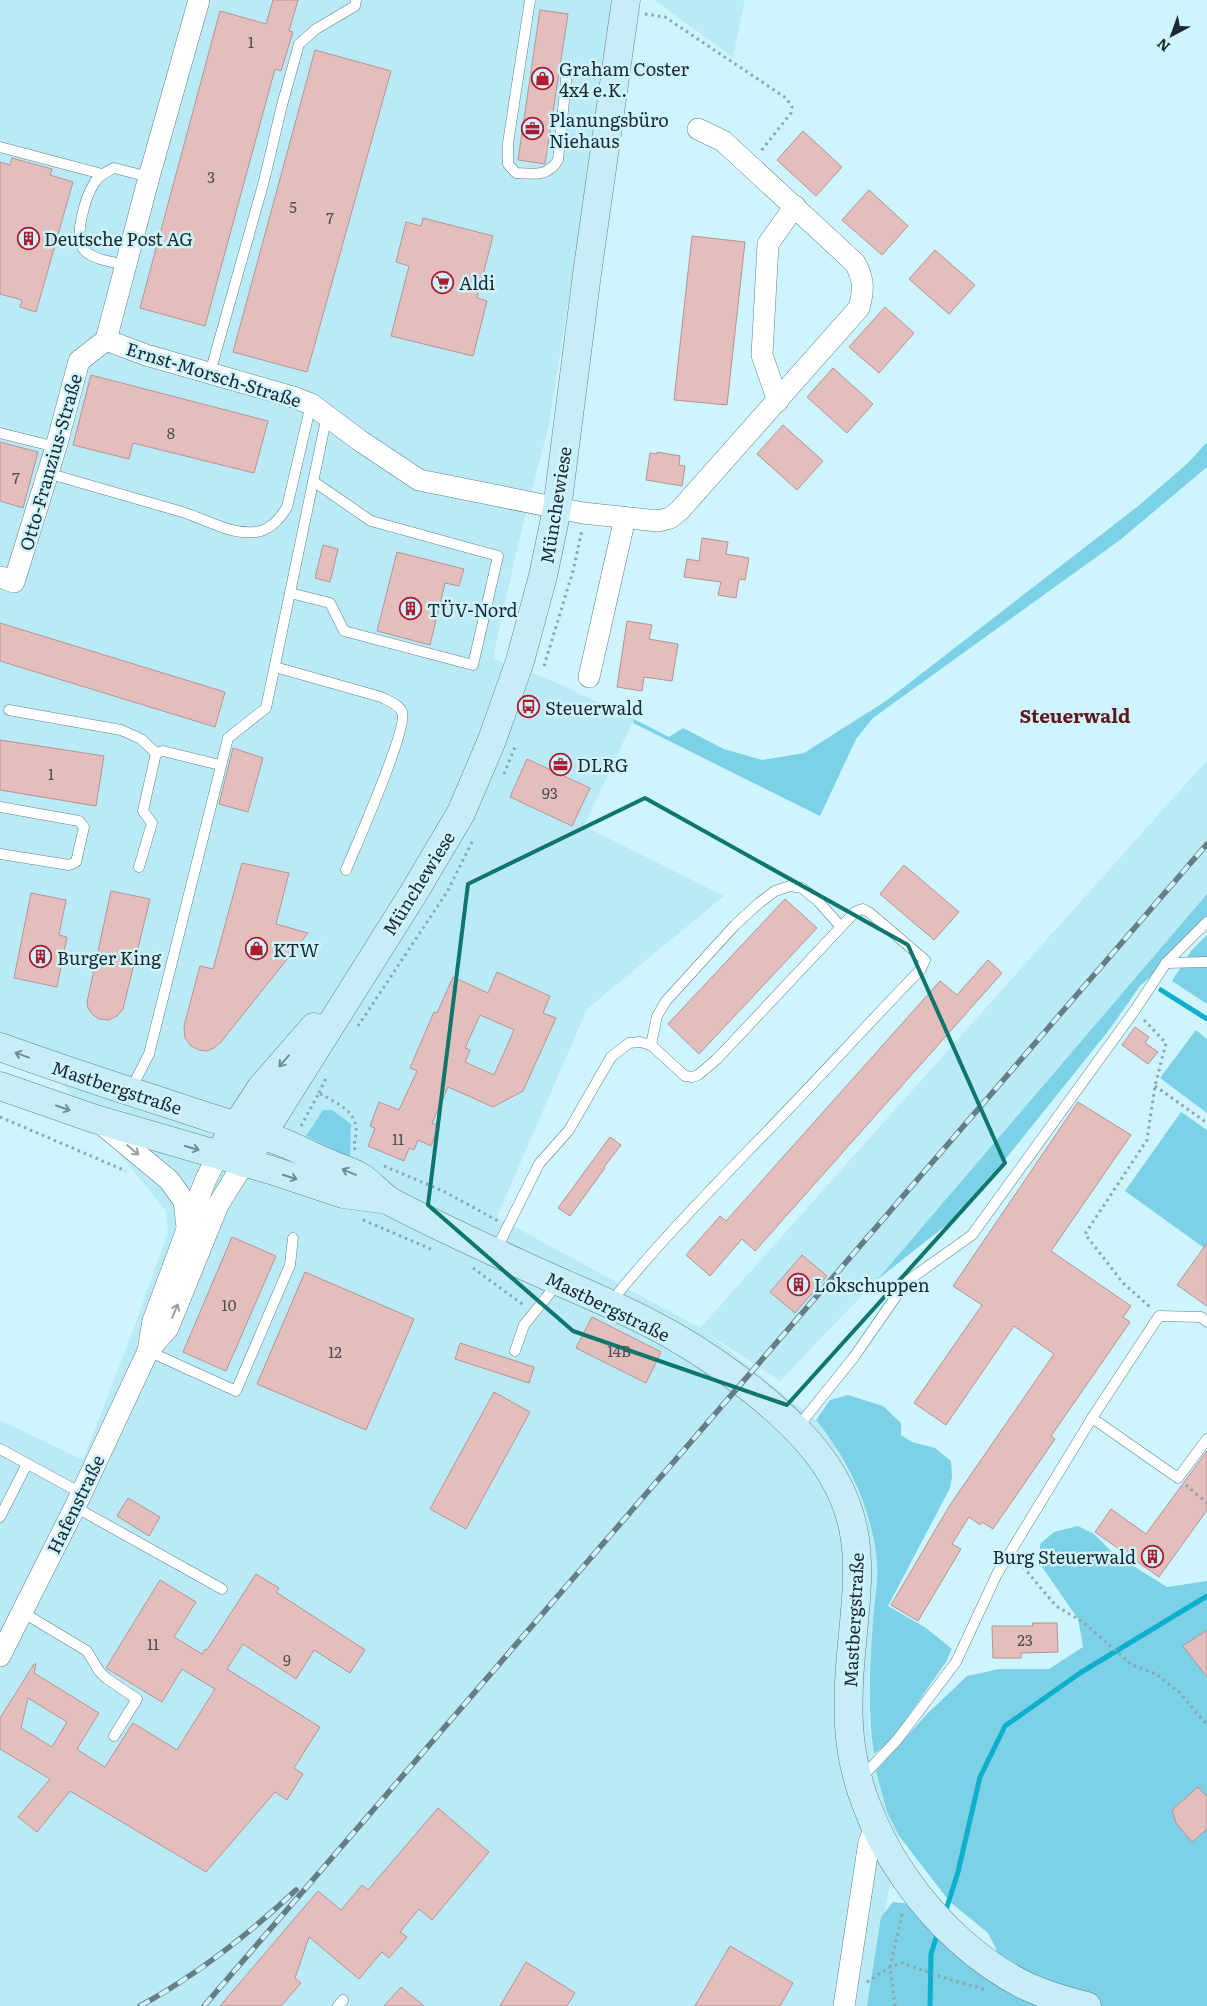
<svg xmlns="http://www.w3.org/2000/svg" width="1207" height="2006" viewBox="0 0 1207 2006" font-family="Literata,serif">
<style>
.built{fill:#bbeaf7}
.green{fill:#7cd1e7}
.lines{fill:none;stroke-linecap:round;stroke-linejoin:round}
.stream{stroke:#0dafcd;stroke-width:5}
.building{fill:#e3bebc;stroke:#b69391;fill-rule:evenodd}
.lane-casing{stroke:#5e818a;stroke-width:11}
.street-casing{stroke:#5e818a;stroke-width:22}
.secondary-casing{stroke:#5e818a;stroke-width:29}
.path{stroke:#89a6ae;stroke-width:3;stroke-dasharray:2.5 4;stroke-linecap:butt}
.lane{stroke:#fff;stroke-width:10}
.street{stroke:#fff;stroke-width:21}
.secondary{stroke:#c7eef7;stroke-width:28}
.rail-casing{stroke:#657d83;stroke-width:5.5}
.rail{stroke:#cef4fe;stroke-width:4;stroke-dasharray:11;stroke-linecap:butt}
.oneway{stroke:#728c92}
.oneway2{stroke:#999fa1}
.marked{fill:none;stroke:#0f766e;stroke-width:4;stroke-linejoin:round}
.labels{text-anchor:middle;dominant-baseline:central;stroke-width:5;stroke-linejoin:round;paint-order:stroke}
.number-label{font-size:15px;fill:#4e4f52}
.poi-label{font-size:18px;fill:#1c2a2e;stroke:#cef4fe;text-anchor:start}
.street-label{font-size:18px;fill:#1c2a2e;stroke:#cef4fe}
.neighbourhood-label{font-size:19px;font-weight:bold;fill:#5e191c;stroke:#cef4fe}
</style>
<rect width="100%" height="100%" fill="#cef4fe"/>
<g class="built">
<path d="M0 0H616L549 424 518 545 493 658 548 679 634 719 584 826 724 896 587 1009 497 1217 700 1328 1207 760V894L877 1280 780 1381 707 1333 816 1420 833 1441 852 1479 871 1522 877 1565 869 1678V1724L876 1771 887 1812 899 1836 867 2006H0V1420L83 1460 132 1333 168 1232 166 1211 34 1049 0 1035Z"/>
<path d="M654 0H745L733 57Z"/>
</g>
<g class="green">
<path d="M1207 442V467L1120 540 873 718 856 739 820 816 633 723 634 719 669 737 683 728 724 749 762 760 804 753 886 701 1137 507 1188 463Z"/>
<path d="M1207 894V922L1166 963 1140 986 1109 1030 964 1211 877 1280Z"/>
<path d="M1207 935V1004L1172 981 1191 951Z"/>
<path d="M1196 1030 1207 1039V1113L1160 1078Z"/>
<path d="M323 1110H332L351 1124 350 1158 306 1136Z"/>
<path d="M1181 1112 1207 1130V1250L1125 1191Z"/>
<path d="M848 1395 883 1406 901 1423V1435L912 1442 935 1448 951 1461 952 1477 950 1488 888 1606 926 1628 952 1649 946 1662 902 1725 886 1745 874 1754C867 1710 870 1666 873 1621 874 1603 878 1583 877 1565 874 1513 848 1459 816 1420L830 1400Z"/>
<path d="M1078 1526 1094 1534 1114 1554 1167 1587 1207 1581V2006H867L881 1917 893 1902 918 1905 1013 1983 988 1933 950 1902 899 1836 887 1812 876 1771 926 1715 967 1676 999 1669H1049L1083 1647 1078 1619 1040 1564V1544L1054 1532Z"/>
</g>
<g class="lines">
<g class="stream">
<path d="M1161 990 1207 1019"/>
<path d="M945 1913 958 1872 980 1777 1005 1726 1080 1673 1207 1596"/>
<path d="M930 2006 931 1954 938 1932"/>
</g>
</g>
<g class="building">
<path d="M273 0H298L289 31 293 32 281 71 275 69 205 326 140 308 220 11 266 24Z"/>
<path d="M540 10 568 14 545 164 518 160Z"/>
<path d="M315 50 391 71 307 372 233 352Z"/>
<path d="M803 131 842 167 816 196 777 160Z"/>
<path d="M12 158 52 169 50 175 73 182 36 312 20 307 22 300 0 294V162L10 165Z"/>
<path d="M869 190 908 226 882 255 842 220Z"/>
<path d="M423 218 493 236 477 298 487 301 473 356 391 336 409 266 396 262 406 222 421 226Z"/>
<path d="M692 236 745 242 727 405 674 400Z"/>
<path d="M935 250 975 285 949 314 909 279Z"/>
<path d="M885 307 914 333 879 373 849 347Z"/>
<path d="M833 368 873 404 847 433 807 397Z"/>
<path d="M91 375 268 421 254 473 133 443 129 459 73 445Z"/>
<path d="M783 425 823 461 797 490 757 454Z"/>
<path d="M0 442 38 452 23 508 0 501Z"/>
<path d="M657 452 680 456 679 465 685 466 682 486 646 480 650 453 657 454Z"/>
<path d="M702 538 728 542 726 554 749 558 745 580 739 579 736 598 718 595 721 582 684 577 687 559 699 561Z"/>
<path d="M323 545 338 549 330 582 315 578Z"/>
<path d="M397 552 464 569 459 586 445 583 430 645 377 631Z"/>
<path d="M627 621 652 625 649 639 678 644 672 681 644 677 642 691 617 687Z"/>
<path d="M0 623 225 692 215 727 0 661Z"/>
<path d="M0 740 104 756 96 806 0 790Z"/>
<path d="M233 748 263 758 248 812 219 804Z"/>
<path d="M527 759 590 788 572 826 510 797Z"/>
<path d="M242 863 289 873 276 924 308 933 221 1042 214 1048 207 1051 199 1050 191 1046 185 1038 184 1026 200 966 213 969Z"/>
<path d="M904 865 959 912 934 940 880 894Z"/>
<path d="M111 891 150 899 123 1009 117 1016 109 1020 99 1019 93 1015 88 1008 87 1002Z"/>
<path d="M31 893 66 900 59 935 67 937 57 987 14 978Z"/>
<path d="M785 899 817 928 699 1054 668 1024Z"/>
<path d="M988 960 1002 973 755 1251 742 1239 710 1276 686 1255 720 1216 726 1221 940 981 957 995Z"/>
<path d="M497 972 550 996 543 1013 556 1018 523 1091 493 1107 448 1087 432 1123 439 1126 431 1146 418 1140 414 1150 409 1148 404 1161 368 1146 375 1128 370 1126 379 1102 399 1110 417 1071 410 1068 434 1012 437 1013 453 977 488 993ZM480 1015 514 1030 494 1075 465 1062 470 1050 465 1048Z"/>
<path d="M1135 1027 1149 1037 1145 1043 1158 1052 1148 1064 1122 1045Z"/>
<path d="M1078 1102 1131 1135 1051 1251 1131 1306 1123 1317 1130 1322 1051 1436 1055 1439 993 1529 982 1522 980 1525 969 1517 952 1544 961 1549 918 1621 891 1605 950 1505 1054 1354 1014 1326 946 1425 914 1403 982 1305 953 1286Z"/>
<path d="M610 1137 621 1145 604 1167 605 1168 570 1216 558 1208Z"/>
<path d="M232 1237 276 1256 226 1371 183 1352Z"/>
<path d="M1207 1243V1306L1177 1285Z"/>
<path d="M802 1255 827 1276 795 1313 770 1292Z"/>
<path d="M305 1272 414 1319 366 1430 257 1384Z"/>
<path d="M592 1317 661 1352 646 1383 576 1348Z"/>
<path d="M460 1343 534 1367 529 1383 455 1359Z"/>
<path d="M494 1392 530 1412 466 1529 430 1509Z"/>
<path d="M1207 1451V1510L1159 1577 1095 1532 1111 1509 1146 1534Z"/>
<path d="M128 1498 160 1517 149 1536 117 1516Z"/>
<path d="M256 1574 279 1588 276 1592 365 1650 350 1673 314 1650 296 1679 243 1644 227 1669 320 1727 294 1768 303 1774 287 1800 275 1792 206 1872 70 1791 37 1832 18 1817 50 1779 0 1749V1718L34 1664H36L34 1673 99 1713 77 1749 81 1752 105 1767 133 1723 177 1750 215 1689 182 1669 162 1702 106 1668 160 1580 196 1602 174 1637 202 1654 205 1649 207 1650ZM28 1698 67 1722 52 1747 21 1728Z"/>
<path d="M1032 1623H1057L1058 1652 1021 1653V1658H993L992 1626H1033Z"/>
<path d="M1207 1630V1677L1183 1646Z"/>
<path d="M1198 1787 1207 1797V1829L1192 1842 1176 1823 1172 1810Z"/>
<path d="M438 1808 489 1852 432 1920 419 1909 400 1932 407 1937 389 1958 382 1952 359 1979 309 1937 295 1978 301 1983 281 2006H220L318 1891 341 1910 362 1885 368 1890Z"/>
<path d="M730 1946 793 1983 780 2006H695Z"/>
<path d="M526 1962 575 1993 567 2006H500Z"/>
<path d="M401 1987 424 2006H384Z"/>
</g>
<g class="lines">
<defs>
<g id="lane">
<path d="M530 0 508 143V164L516 173C533 174 548 177 558 160L567 71"/>
<path d="M0 147 102 174"/>
<path d="M126 265C113 262 95 260 85 251 72 239 86 195 95 182 100 174 107 172 114 168L149 177"/>
<path d="M210 373 264 181 282 105 299 44 316 29 355 6 356 0"/>
<path d="M0 433 56 447"/>
<path d="M47 473C91 486 135 498 179 511 204 518 229 535 256 532 271 530 280 519 287 507L311 404"/>
<path d="M290 593 330 603 344 631 473 665 498 556 371 521 313 481"/>
<path d="M275 667 381 697C388 701 399 704 402 712 409 727 355 848 346 870"/>
<path d="M9 710 121 730 141 739 156 753"/>
<path d="M0 807 79 821 84 827 76 862 69 865 0 854"/>
<path d="M139 867 152 823 143 811 156 753 163 751 220 765"/>
<path d="M1166 963 1207 962"/>
<path d="M651 1045 657 1016 666 1001 735 925 759 903 775 891 790 886 802 888 818 901 841 927"/>
<path d="M130 1091 149 1054 228 738 266 708 327 415"/>
<path d="M495 1252 539 1164 569 1130 611 1057 629 1043 640 1042 651 1045 685 1076 693 1077 698 1075 717 1059 855 912 863 909 870 913 925 960 921 969C863 1029 807 1091 748 1151 700 1201 654 1248 610 1303"/>
<path d="M148 1351 236 1391 290 1265 293 1238"/>
<path d="M515 1351 524 1325 558 1283"/>
<path d="M1092 1418 1178 1478 1207 1439"/>
<path d="M797 1428 854 1357 906 1282 972 1235 1135 1010 1166 963 1207 922"/>
<path d="M0 1449 81 1493"/>
<path d="M75 1507 222 1589"/>
<path d="M0 1517 27 1464"/>
<path d="M22 1612 87 1651 99 1671 106 1678 137 1699 114 1736"/>
<path d="M861 1778 897 1740 956 1662 997 1574 1092 1418 1159 1316 1201 1317 1207 1322"/>
<path d="M338 2006 343 2000"/>
</g>
<g id="street">
<path d="M199 0 149 177 106 340 146 355 293 397 311 404 359 440 419 480 583 513 658 521 670 518 680 510 859 308C864 290 864 279 855 263L723 141 698 129"/>
<path d="M778 401 762 355 768 244 795 206"/>
<path d="M0 577 14 582 56 447 79 361 106 340"/>
<path d="M589 677 625 518"/>
<path d="M99 1122 169 1180 184 1201 187 1227"/>
<path d="M148 1351 153 1321 205 1181 218 1155"/>
<path d="M0 1656 75 1507 148 1351 168 1328 218 1205 244 1163"/>
<path d="M844 2006 869 1842 875 1827"/>
</g>
<g id="secondary">
<path d="M0 1047C58 1068 116 1087 175 1106 213 1119 252 1130 289 1145 304 1152 318 1159 333 1165 342 1169 353 1172 362 1178 373 1185 381 1197 393 1203 433 1224 475 1243 516 1262 562 1284 610 1302 655 1326 703 1351 759 1391 797 1430 894 1529 843 1608 849 1725 854 1829 933 1940 1026 1986 1046 1995 1066 2001 1087 2006"/>
<path d="M0 1086 95 1119 271 1170 343 1194 388 1200"/>
<path d="M226 1142 261 1088 314 1027"/>
<path d="M244 1163 413 894 461 813 492 740 520 661 543 576 557 509 587 274 626 0"/>
</g>
</defs>
<use href="#lane" class="lane-casing"/>
<use href="#street" class="street-casing"/>
<use href="#secondary" class="secondary-casing"/>
<g class="path">
<path d="M645 14 665 17 786 98 792 107 791 113 761 151"/>
<path d="M544 666 573 571 582 530"/>
<path d="M504 774 515 747"/>
<path d="M1144 1020 1166 1043 1155 1086 1147 1140 1085 1234 1123 1283 1150 1307"/>
<path d="M358 1026 447 892 473 840"/>
<path d="M1155 1086 1207 1123"/>
<path d="M319 1093 327 1076"/>
<path d="M0 1117 126 1171"/>
<path d="M301 1126 319 1093C334 1102 357 1110 356 1131 356 1138 353 1143 355 1150"/>
<path d="M384 1166 445 1192 498 1221"/>
<path d="M363 1220 431 1249"/>
<path d="M473 1268 525 1306"/>
<path d="M1186 1485 1207 1503"/>
<path d="M1019 1562 1056 1606 1083 1622 1132 1665 1156 1674 1180 1693 1207 1725"/>
<path d="M867 1982 890 1967 902 1963 948 1979 984 1989"/>
<path d="M895 2006 890 1967 903 1910"/>
</g>
<use href="#lane" class="lane"/>
<use href="#street" class="street"/>
<use href="#secondary" class="secondary"/>
<defs>
<g id="rail">
<path d="M140 2006C197 1975 249 1934 296 1890"/>
<path d="M204 2006 1207 844"/>
</g>
</defs>
<use href="#rail" class="rail-casing"/>
<use href="#rail" class="rail"/>
</g>
<defs><path id="oneway-shaft" d="M-6 0H5M1.5-3L5.5 0L1.5 3" fill="none" stroke-width="1.6" stroke-linecap="round" stroke-linejoin="round" transform="scale(1.25)"/></defs>
<g class="oneway">
<use href="#oneway-shaft" transform="translate(22 1055) rotate(-160)"/>
<use href="#oneway-shaft" transform="translate(284 1061) rotate(131)"/>
<use href="#oneway-shaft" transform="translate(63 1108) rotate(19)"/>
<use href="#oneway-shaft" transform="translate(192 1148) rotate(16)"/>
<use href="#oneway-shaft" transform="translate(349 1172) rotate(-157)"/>
<use href="#oneway-shaft" transform="translate(290 1177) rotate(18)"/>
</g>
<g class="oneway2">
<use href="#oneway-shaft" transform="translate(133 1150) rotate(40)"/>
<use href="#oneway-shaft" transform="translate(175 1311) rotate(-68)"/>
</g>
<path class="marked" d="M645 798 908 945 1005 1163 787 1405 573 1331 428 1205 468 884Z"/>
<defs>
<symbol id="shop-ring" viewBox="-11 -11 22 22"><circle r="9.5" fill="#cef4fe" stroke="#ae1b2c" stroke-width="1.5"/><path d="M-5-2.5h2.3a2.7 3.5 0 0 1 5.4 0H5L5.5 6h-11ZM-1.5-2.5h3a1.5 2.3 0 0 0-3 0Z" fill="#ae1b2c"/></symbol>
<symbol id="office-ring" viewBox="-11 -11 22 22"><circle r="9.5" fill="#cef4fe" stroke="#ae1b2c" stroke-width="1.5"/><path d="M-6-3h4V-5.5h4V-3h4V5H-6ZM-1-4.5V-3h2v-1.5ZM-6 0V1H6V0Z" fill="#ae1b2c"/></symbol>
<symbol id="building-ring" viewBox="-11 -11 22 22"><circle r="9.5" fill="#cef4fe" stroke="#ae1b2c" stroke-width="1.5"/><path d="M-4-6H4V6H1V3H-1V6H-4ZM-2.5-4.3h1.7v1.8h-1.7ZM.8-4.3h1.7v1.8H.8ZM-2.5-1h1.7V.8h-1.7ZM.8-1h1.7V.8H.8Z" fill="#ae1b2c"/></symbol>
<symbol id="supermarket-ring" viewBox="-11 -11 22 22"><circle r="9.5" fill="#cef4fe" stroke="#ae1b2c" stroke-width="1.5"/><path d="M-6-5.5h2.5l.6 2H6L4.5 2H-2.5L-4.4-4H-6ZM-1.5 3.2a1.3 1.3 0 1 0 .1 0ZM3 3.2a1.3 1.3 0 1 0 .1 0Z" fill="#ae1b2c"/></symbol>
<symbol id="bus-ring" viewBox="-11 -11 22 22"><circle r="9.5" fill="#cef4fe" stroke="#ae1b2c" stroke-width="1.5"/><path d="M-5-6H5V4H4V6H2V4H-2V6H-4V4H-5ZM-3.5-4V0h7V-4ZM-3.5 1.2v1.5H-2V1.2ZM2 1.2v1.5H3.5V1.2Z" fill="#ae1b2c"/></symbol>
</defs>
<g fill-rule="evenodd">
<use href="#shop-ring" x="530" y="66" width="25" height="25"/>
<use href="#office-ring" x="520" y="116" width="25" height="25"/>
<use href="#building-ring" x="16" y="226" width="25" height="25"/>
<use href="#supermarket-ring" x="430" y="270" width="25" height="25"/>
<use href="#building-ring" x="398" y="596" width="25" height="25"/>
<use href="#bus-ring" x="516" y="694" width="25" height="25"/>
<use href="#office-ring" x="548" y="752" width="25" height="25"/>
<use href="#shop-ring" x="244" y="936" width="25" height="25"/>
<use href="#building-ring" x="28" y="944" width="25" height="25"/>
<use href="#building-ring" x="786" y="1272" width="25" height="25"/>
<use href="#building-ring" x="1140" y="1544" width="25" height="25"/>
</g>
<g class="labels">
<g class="number-label">
<text x="251" y="41">1</text>
<text x="211" y="176">3</text>
<text x="293" y="206">5</text>
<text x="330" y="217">7</text>
<text x="171" y="432">8</text>
<text x="16" y="477">7</text>
<text x="51" y="773">1</text>
<text x="550" y="792">93</text>
<text x="398" y="1138">11</text>
<text x="229" y="1304">10</text>
<text x="619" y="1350">14B</text>
<text x="335" y="1351">12</text>
<text x="1025" y="1639">23</text>
<text x="153" y="1643">11</text>
<text x="287" y="1659">9</text>
</g>
<g class="poi-label">
<text x="559" y="68">Graham Coster<tspan x="559" dy="21">4x4 e.K.</tspan></text>
<text x="549" y="119">Planungsbüro<tspan x="549" dy="21">Niehaus</tspan></text>
<text x="44" y="238">Deutsche Post AG</text>
<text x="459" y="282">Aldi</text>
<text x="427" y="609">TÜV-Nord</text>
<text x="545" y="707">Steuerwald</text>
<text x="577" y="764">DLRG</text>
<text x="273" y="949">KTW</text>
<text x="57" y="957">Burger King</text>
<text x="814" y="1284">Lokschuppen</text>
<text x="1136" y="1556" text-anchor="end">Burg Steuerwald</text>
</g>
<g class="street-label">
<text transform="translate(214 374) rotate(17)">Ernst-Morsch-Straße</text>
<text transform="translate(50 462) rotate(-74)">Otto-Franzius-Straße</text>
<text transform="translate(555 505) rotate(-81)">Münchewiese</text>
<text transform="translate(418 883) rotate(-58)">Münchewiese</text>
<text transform="translate(117 1087) rotate(18)">Mastbergstraße</text>
<text transform="translate(608 1306) rotate(26)">Mastbergstraße</text>
<text transform="translate(75 1504) rotate(-64)">Hafenstraße</text>
<text transform="translate(853 1620) rotate(-87)">Mastbergstraße</text>
</g>
<g class="neighbourhood-label">
<text x="1075" y="715">Steuerwald</text>
</g>
</g>
<g transform="translate(1172 35) rotate(221)" stroke="#cef4fe" stroke-width="4" paint-order="stroke">
<path d="M0-4L9 19L0 12L-9 19Z" fill="#1c2a2e"/>
<text y="-8" font-size="14" font-weight="bold" text-anchor="middle" fill="#1c2a2e">N</text>
</g>
</svg>
